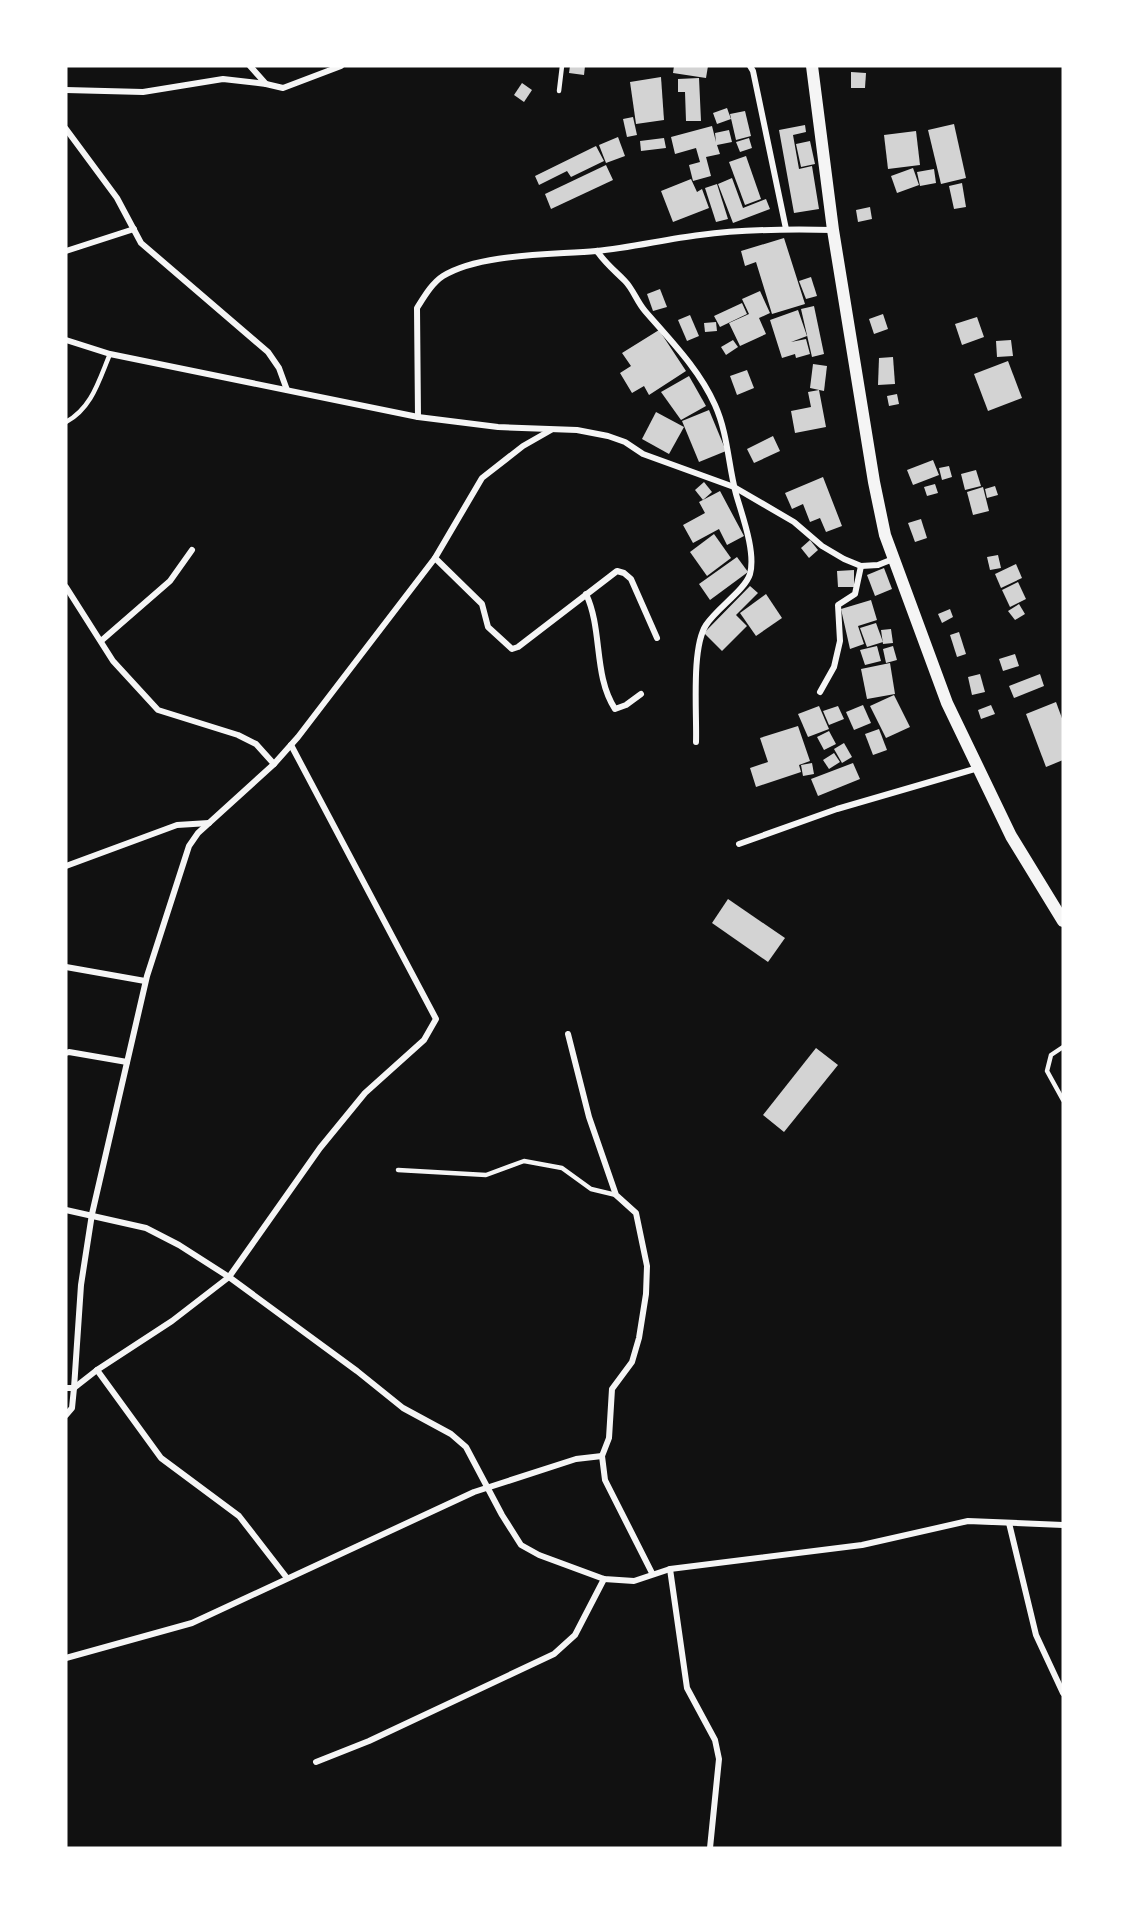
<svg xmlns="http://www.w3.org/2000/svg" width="1129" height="1914" viewBox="0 0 1129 1914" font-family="Lato,sans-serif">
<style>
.building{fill:#d3d3d3}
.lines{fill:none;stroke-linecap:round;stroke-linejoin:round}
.service{stroke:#f5f5f5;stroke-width:4.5}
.minor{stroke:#f5f5f5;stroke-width:6}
.secondary{stroke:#f5f5f5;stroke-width:12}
</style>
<rect width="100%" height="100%" fill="#111"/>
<g class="building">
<path d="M570 66H585L584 75 569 73Z"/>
<path d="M674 66H708L706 78 673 73Z"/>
<path d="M851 72 866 73 865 88H851Z"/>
<path d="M661 77 664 120 636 124 630 82Z"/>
<path d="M699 78 701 121H686L685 92H678V79Z"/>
<path d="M522 83 532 90 524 102 514 95Z"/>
<path d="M727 108 731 119 717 124 713 113Z"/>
<path d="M745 111 751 136 736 140 730 114Z"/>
<path d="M633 117 637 135 627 137 623 119Z"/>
<path d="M954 124 966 178 941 184 928 130Z"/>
<path d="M805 125 806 132 793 135 799 169 812 166 819 209 794 213 779 130Z"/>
<path d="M712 126 716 142 715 133 729 130 732 142 717 145 720 154 706 157 711 176 693 181 689 165 700 162 696 148 675 154 671 137Z"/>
<path d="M916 131 920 165 888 169 884 135Z"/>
<path d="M618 137 625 156 606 163 599 145Z"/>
<path d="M664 138 666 148 641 151 640 141Z"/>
<path d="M749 138 752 148 740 152 736 142Z"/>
<path d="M810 141 815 164 801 167 796 144Z"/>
<path d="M596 146 604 161 571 177 567 171 539 185 535 176Z"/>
<path d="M746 156 761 199 745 205 729 162Z"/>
<path d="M606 165 613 180 551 209 545 194Z"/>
<path d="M913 168 919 185 897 193 891 176Z"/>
<path d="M934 169 936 183 920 186 917 172Z"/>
<path d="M732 178 743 208 766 199 770 209 733 223 718 184Z"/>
<path d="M691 179 697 192 702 189 709 208 673 222 661 191Z"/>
<path d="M962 183 966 207 954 209 949 186Z"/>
<path d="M717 184 728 219 716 222 705 188Z"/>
<path d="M870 207 872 219 858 222 856 210Z"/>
<path d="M784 238 805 304 772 314 756 262 745 266 741 251Z"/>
<path d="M811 277 817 296 806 299 799 281Z"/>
<path d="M660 289 667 307 653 311 647 294Z"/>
<path d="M760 291 770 313 759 318 766 334 740 346 729 323 749 314 742 299Z"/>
<path d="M742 303 747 314 720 327 714 316Z"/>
<path d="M814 306 824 354 812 357 801 309Z"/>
<path d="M798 310 807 336 791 342 806 339 810 354 796 358 795 354 782 358 770 320Z"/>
<path d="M883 314 888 329 874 334 869 319Z"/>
<path d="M690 315 699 336 687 341 678 320Z"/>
<path d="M977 317 984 337 962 345 955 324Z"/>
<path d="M716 322 717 331 705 332 704 323Z"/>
<path d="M659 330 686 371 649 395 644 386 632 393 620 373 631 366 622 353Z"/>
<path d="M733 340 738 347 726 355 721 347Z"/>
<path d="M1011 340 1013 356 997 357 996 341Z"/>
<path d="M893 357 895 384 878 385 879 358Z"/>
<path d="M1008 361 1022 398 988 411 974 374Z"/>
<path d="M813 364 827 366 824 391 810 388Z"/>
<path d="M747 370 754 388 737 395 730 376Z"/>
<path d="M689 376 706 406 681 420 661 392Z"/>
<path d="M819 390 826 427 795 433 791 411 811 407 808 392Z"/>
<path d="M897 394 899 404 889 406 887 396Z"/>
<path d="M709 410 726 451 699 462 682 421Z"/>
<path d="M656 412 684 427 669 454 642 439Z"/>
<path d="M773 436 780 451 754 463 747 449Z"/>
<path d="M933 460 939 475 913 485 907 470Z"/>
<path d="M949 466 952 477 942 480 939 468Z"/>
<path d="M976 470 981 486 965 490 961 474Z"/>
<path d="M823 477 842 526 826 532 820 518 810 522 803 504 792 509 785 493Z"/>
<path d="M704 482 712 492 703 500 695 490Z"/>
<path d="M935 484 938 493 927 496 924 487Z"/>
<path d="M995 486 998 495 987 498 985 489Z"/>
<path d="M983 487 989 511 973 515 967 492Z"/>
<path d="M720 491 744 536 727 545 719 529 693 543 683 525 705 513 699 502Z"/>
<path d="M921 519 927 538 915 542 908 523Z"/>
<path d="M714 534 731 558 707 576 690 552Z"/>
<path d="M810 540 818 550 809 558 801 548Z"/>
<path d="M998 555 1001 568 990 570 987 557Z"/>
<path d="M737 557 748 572 710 600 699 584Z"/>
<path d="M1016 564 1022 578 1001 588 995 574Z"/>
<path d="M884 568 892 589 875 596 867 575Z"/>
<path d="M854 570V587H838L837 571Z"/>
<path d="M1018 582 1026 599 1010 607 1002 590Z"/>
<path d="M750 586 758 593 736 615 747 626 722 651 704 633Z"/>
<path d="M766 594 782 618 756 636 740 613Z"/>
<path d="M871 600 877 620 858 626 864 644 850 649 841 609Z"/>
<path d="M1019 604 1025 614 1015 620 1008 611Z"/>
<path d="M950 609 953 617 942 623 938 614Z"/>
<path d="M876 623 883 642 867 647 860 628Z"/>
<path d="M891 629 893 643 883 644 881 630Z"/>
<path d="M959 632 966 654 957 657 950 635Z"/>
<path d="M877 646 881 661 865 665 860 650Z"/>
<path d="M893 646 897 660 886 663 883 649Z"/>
<path d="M1015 654 1019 666 1003 671 999 659Z"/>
<path d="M890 663 895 694 867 699 861 669Z"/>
<path d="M980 674 985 692 972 695 968 677Z"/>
<path d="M1040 674 1044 686 1014 698 1009 686Z"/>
<path d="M894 695 910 727 886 738 870 706Z"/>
<path d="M1056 702 1063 721V760L1046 767 1026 714Z"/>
<path d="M863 705 871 723 854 730 846 712Z"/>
<path d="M991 705 995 714 981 719 978 710Z"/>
<path d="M819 706 829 729 808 737 798 714Z"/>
<path d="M838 706 844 719 829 725 823 711Z"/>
<path d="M798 726 810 761 799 765 801 772 756 787 750 768 768 762 760 738Z"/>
<path d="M879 729 887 750 873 755 865 734Z"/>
<path d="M829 731 836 744 824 750 817 737Z"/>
<path d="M844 743 852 757 842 763 834 749Z"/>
<path d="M834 753 840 762 829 769 823 760Z"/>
<path d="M812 763 814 774 803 776 801 765Z"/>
<path d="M853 763 860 779 818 796 811 779Z"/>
<path d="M728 899 785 938 768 962 712 923Z"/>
<path d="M816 1048 838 1065 784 1132 763 1115Z"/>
</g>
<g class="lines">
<g class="service">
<path d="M559 91 562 66"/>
<path d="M66 422C92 408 99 380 110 354"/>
<path d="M1063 1047 1051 1055 1047 1071 1063 1100"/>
<path d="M398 1170 486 1175 524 1161 562 1168 591 1189 616 1195"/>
</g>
<g class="minor">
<path d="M250 66 266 84 283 88 341 66"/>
<path d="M750 66 753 71 786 229"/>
<path d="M66 90 143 92 223 79 266 84"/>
<path d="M66 129 117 198 141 243 268 352 279 368 287 390"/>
<path d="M66 251 134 229"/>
<path d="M597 251C605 263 614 270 625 281 633 289 637 302 645 311 670 340 699 369 715 405 728 434 728 464 736 494 742 515 756 552 750 574 745 590 717 608 706 625 691 648 697 714 696 742"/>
<path d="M66 340 110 354 418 417 498 427 577 430 608 436 625 442 643 454 734 487 794 522 822 546 844 559 861 566 878 565 893 559"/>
<path d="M418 417 417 308C424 297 432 283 443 276 480 253 553 255 596 251 631 248 665 239 700 235 744 229 789 229 833 230"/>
<path d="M435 558 482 604 488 627 512 649 518 647 617 571 624 573 631 579 657 638"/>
<path d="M66 587 113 661 158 710 238 735 256 744 274 764"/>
<path d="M586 594C603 630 593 675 615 709L626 705 641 694"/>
<path d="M101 641 170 581 192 550"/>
<path d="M820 692 834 667 840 641 838 605 855 594 861 566"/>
<path d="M739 844 837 809 978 768"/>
<path d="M66 866 177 825 209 823"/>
<path d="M66 967 145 981"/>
<path d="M568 1034 589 1117 616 1195 636 1213 647 1266 646 1294 639 1338 632 1362 612 1389 609 1438 602 1456 605 1480 652 1573"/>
<path d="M66 1053 69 1052 127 1062"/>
<path d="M66 1210 146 1228 179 1245 229 1277 357 1371 403 1408 451 1434 466 1447 502 1515 521 1545 539 1555 604 1579 634 1581 670 1569 862 1545 968 1521 1063 1525"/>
<path d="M97 1370 161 1458 239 1516 287 1578"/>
<path d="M66 1388H74L81 1285 92 1214 147 976 189 846 198 833 274 764 298 737 435 558 482 478 523 446 551 430"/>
<path d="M66 1415 72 1408 74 1388 97 1370 172 1321 229 1277 320 1148 365 1093 424 1040 436 1019 291 745"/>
<path d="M1009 1523 1036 1635 1063 1693"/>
<path d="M670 1569 687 1688 715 1740 719 1759 710 1848"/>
<path d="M66 1658 192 1623 474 1492 576 1459 602 1456"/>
<path d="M316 1762 369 1741 554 1654 575 1635 604 1579"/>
</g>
<path class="secondary" d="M812 66 833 230 874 482 885 535 947 703 1011 836 1063 921"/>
</g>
<rect width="1129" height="1914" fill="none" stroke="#ffffff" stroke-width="135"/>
</svg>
